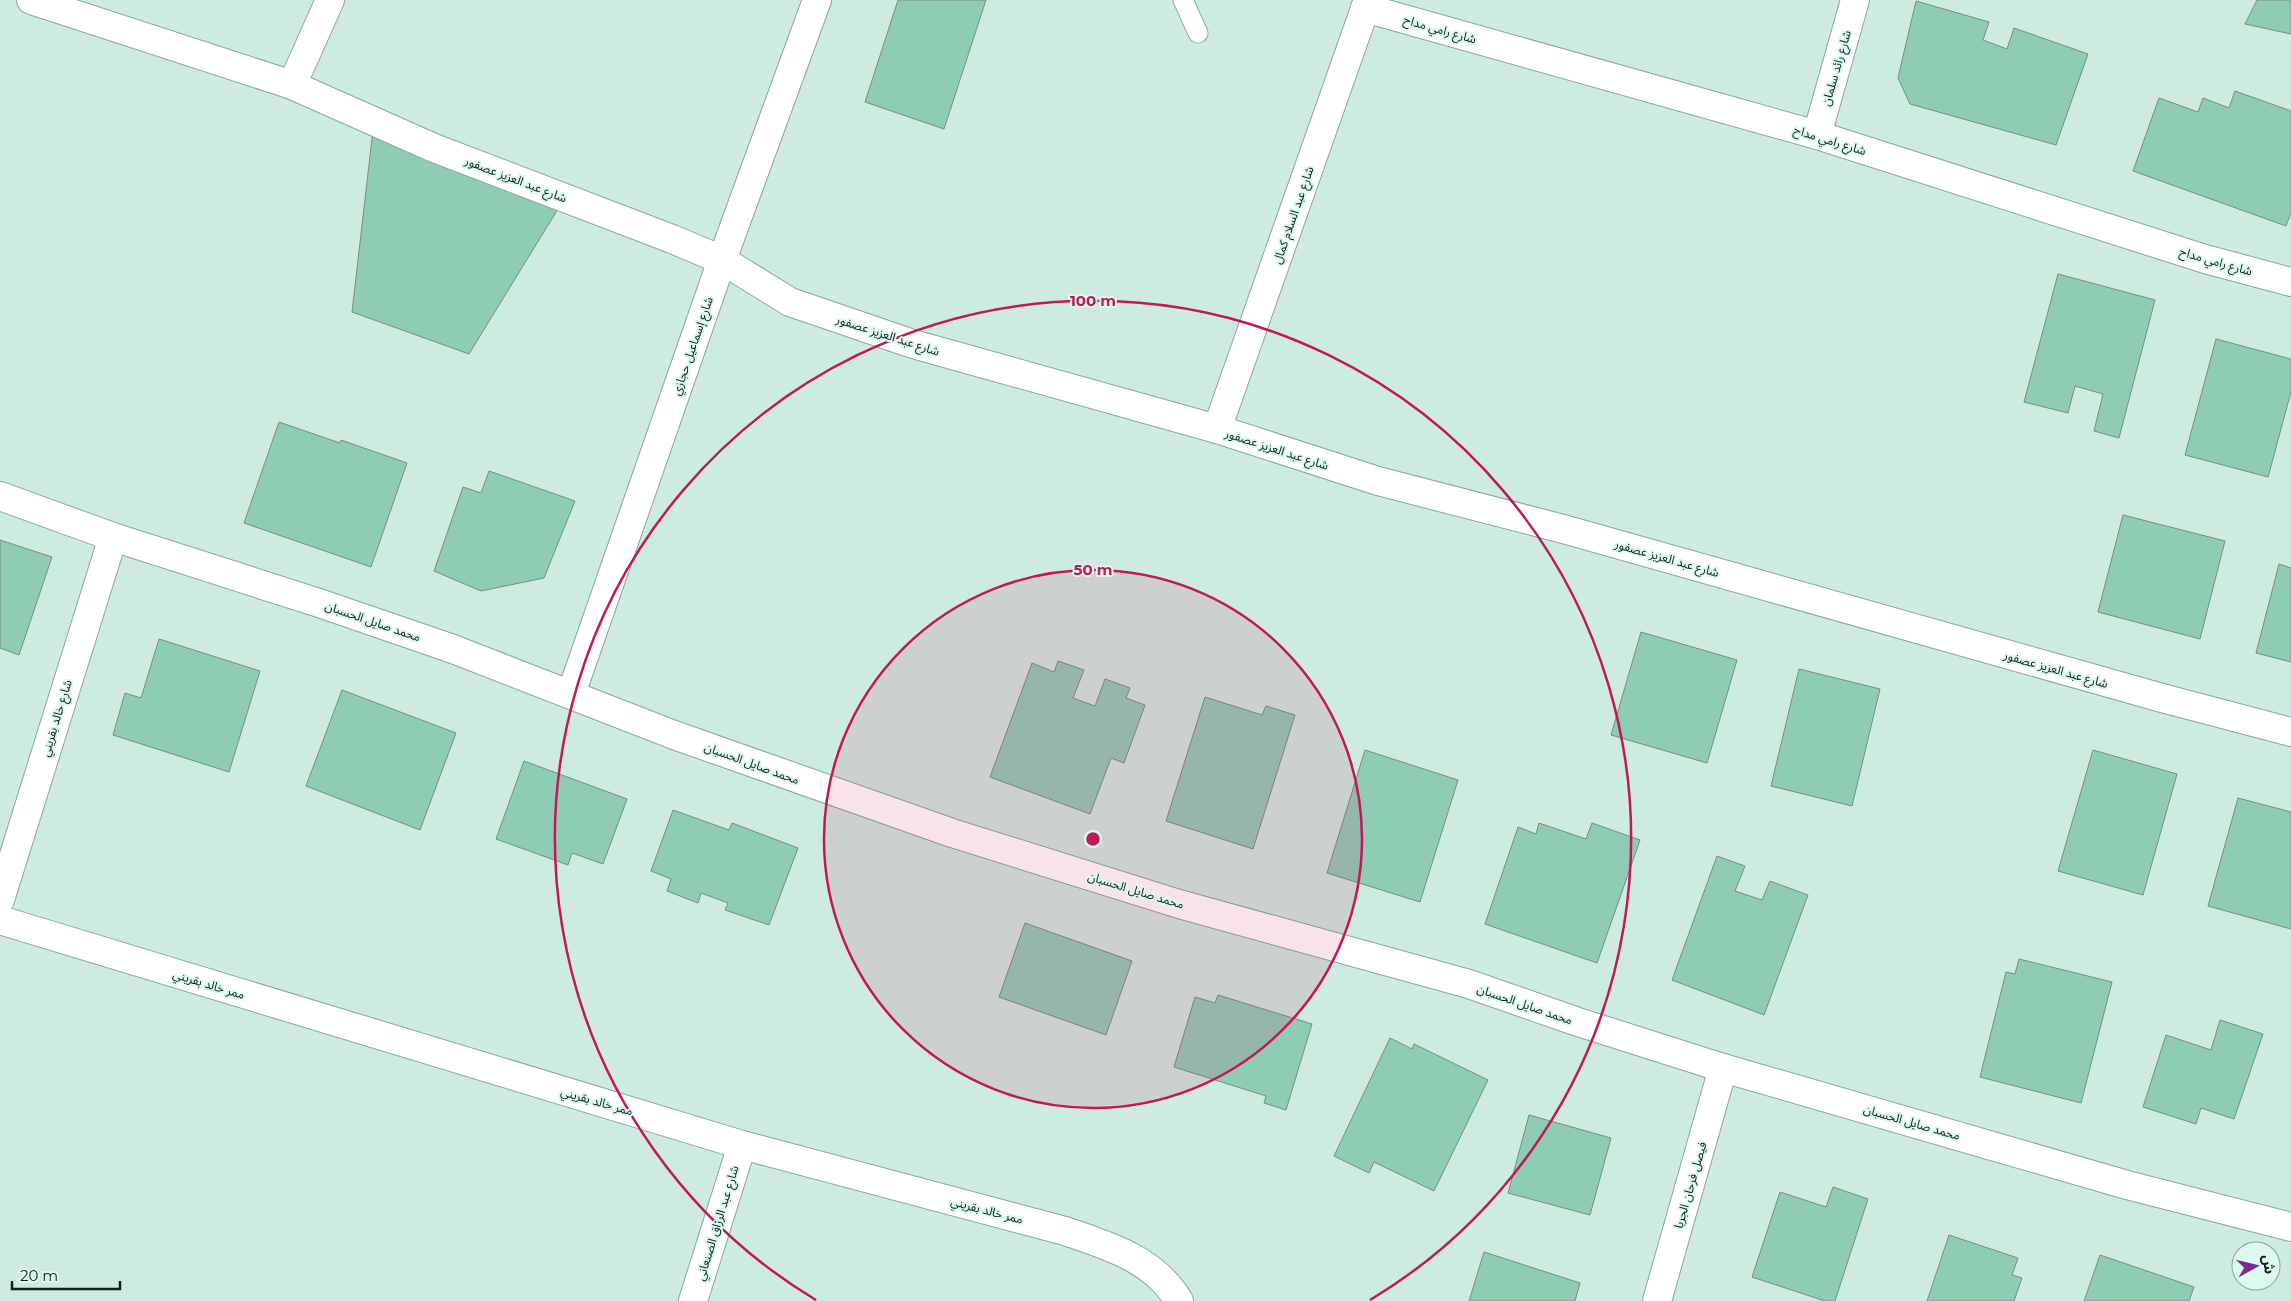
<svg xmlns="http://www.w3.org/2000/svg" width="2291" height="1301" viewBox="0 0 2291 1301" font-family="Montserrat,'Noto Sans Arabic',sans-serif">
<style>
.building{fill:#8fccb4;stroke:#748f84}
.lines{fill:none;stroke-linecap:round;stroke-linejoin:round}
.service-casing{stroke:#8ba79c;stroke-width:21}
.minor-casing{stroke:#8ba79c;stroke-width:30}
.tertiary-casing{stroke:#8ba79c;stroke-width:30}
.service{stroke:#fff;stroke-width:19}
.minor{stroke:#fff;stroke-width:28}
.tertiary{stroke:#fff;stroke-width:28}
.ring{fill:none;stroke:#c2185b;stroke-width:2.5}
.labels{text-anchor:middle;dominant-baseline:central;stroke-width:4;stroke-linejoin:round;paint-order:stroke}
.street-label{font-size:12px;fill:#141f1a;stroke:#dbf9ec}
.centre{fill:#c2185b;stroke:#dbf9ec;stroke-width:2.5}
.ring-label{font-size:15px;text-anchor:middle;font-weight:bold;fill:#c2185b;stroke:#dbf9ec;stroke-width:4;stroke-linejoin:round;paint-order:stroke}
</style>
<rect width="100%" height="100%" fill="#ceebdf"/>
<g class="building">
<path d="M898 0H986L944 129 865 102Z"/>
<path d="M2257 0H2291V34L2245 24Z"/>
<path d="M1916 1 1989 22 1983 40 2007 49 2014 28 2088 54 2056 145 1910 104 1898 78Z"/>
<path d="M2235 91 2291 111V213L2286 226 2133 171 2159 98 2198 112 2203 98 2229 108Z"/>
<path d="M373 130 561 204 469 354 352 312Z"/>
<path d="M2058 274 2155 300 2119 438 2094 431 2103 394 2075 386 2068 413 2024 402Z"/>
<path d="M2216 339 2291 359V392L2268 477 2185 455Z"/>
<path d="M279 422 340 443 341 440 407 463 371 567 244 523Z"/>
<path d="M489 471 575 501 544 578 481 591 434 571 463 487 481 493Z"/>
<path d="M2123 515 2225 541 2200 639 2098 612Z"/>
<path d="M0 540 52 557 19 655 0 648Z"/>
<path d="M2279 564 2291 568V662L2256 653Z"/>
<path d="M1641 632 1737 660 1707 763 1611 735Z"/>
<path d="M159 639 260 671 229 772 113 735 125 693 141 698Z"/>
<path d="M1058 661 1084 670 1073 698 1095 706 1105 679 1130 688 1126 698 1145 705 1124 763 1111 758 1090 814 990 777 1032 663 1054 672Z"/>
<path d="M1799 669 1880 689 1852 806 1771 786Z"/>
<path d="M342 690 456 733 420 830 306 786Z"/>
<path d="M1205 697 1262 715 1266 706 1295 715 1253 849 1166 821Z"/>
<path d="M1365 750 1458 780 1420 902 1327 873Z"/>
<path d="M2093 750 2177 774 2143 895 2058 871Z"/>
<path d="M524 761 627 799 603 864 572 853 568 865 496 839Z"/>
<path d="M2238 798 2291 812V929L2208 906Z"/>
<path d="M673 810 729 830 732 823 798 848 769 925 725 910 728 903 701 893 698 903 667 891 671 879 651 871Z"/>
<path d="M1539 823 1586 839 1592 823 1640 840 1597 963 1485 924 1518 827 1536 834Z"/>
<path d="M1717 856 1745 866 1735 891 1762 900 1770 881 1808 895 1764 1015 1672 980Z"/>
<path d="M1025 923 1132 961 1106 1035 999 997Z"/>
<path d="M2019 959 2112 982 2081 1103 1980 1077 2006 972 2015 974Z"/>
<path d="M1218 995 1312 1024 1286 1110 1264 1103 1266 1096 1174 1067 1195 997 1215 1003Z"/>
<path d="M2220 1020 2263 1034 2234 1119 2201 1108 2196 1124 2143 1107 2166 1035 2211 1050Z"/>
<path d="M1390 1038 1412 1049 1414 1044 1488 1080 1434 1191 1374 1162 1369 1173 1334 1156Z"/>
<path d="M1529 1115 1611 1138 1590 1215 1508 1193Z"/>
<path d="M1833 1187 1868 1199 1835 1301H1825L1752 1277 1780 1192 1826 1207Z"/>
<path d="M1949 1235 2018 1258 2012 1275 2022 1278 2014 1301H1927Z"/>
<path d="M1484 1252 1580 1283 1575 1301H1469Z"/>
<path d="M2100 1255 2194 1287 2189 1301H2084Z"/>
</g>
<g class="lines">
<defs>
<path id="service" d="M1183 0 1198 33"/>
<g id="minor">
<path d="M31 0 292 85 434 148 672 239 722 260 790 302 913 344 1217 429 1378 481 1567 530 2162 698 2291 732"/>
<path d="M1365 8 1817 135 2205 259 2291 282"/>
<path d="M292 85 330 0"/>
<path d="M1817 135 1855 0"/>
<path d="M1217 429 1368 0"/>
<path d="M571 694 722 260 817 0"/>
<path d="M0 900 113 537"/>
<path d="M0 920 742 1145 1065 1231C1109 1246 1154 1259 1179 1301"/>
<path d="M693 1301 742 1145"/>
<path d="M1657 1301 1723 1068"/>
</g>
<path id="tertiary" d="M0 496 113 537 319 603 453 649 674 735 952 833 1179 904 1469 984 1578 1022 1723 1068 2127 1185 2291 1227"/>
</defs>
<use href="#service" class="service-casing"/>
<use href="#minor" class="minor-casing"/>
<use href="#tertiary" class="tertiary-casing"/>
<use href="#service" class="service"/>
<use href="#minor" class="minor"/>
<use href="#tertiary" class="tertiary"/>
</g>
<circle cx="1093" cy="839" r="269" fill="#c2185b" fill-opacity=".12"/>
<g class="ring">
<circle cx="1093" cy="839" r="269"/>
<path d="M816 1300A538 538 0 1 1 1370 1300"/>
</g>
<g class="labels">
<g class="street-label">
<text transform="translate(1440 29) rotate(16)">شارع رامي مداح</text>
<text transform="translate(1836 68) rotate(-74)">شارع رائد سلمان</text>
<text transform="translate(1830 140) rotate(17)">شارع رامي مداح</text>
<text transform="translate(516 179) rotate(21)">شارع عبد العزيز عصفور</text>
<text transform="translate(1293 215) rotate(-71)">شارع عبد السلام كمال</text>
<text transform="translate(2216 261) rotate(16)">شارع رامي مداح</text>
<text transform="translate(888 335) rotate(18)">شارع عبد العزيز عصفور</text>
<text transform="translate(692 346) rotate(-71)">شارع إسماعيل حجازي</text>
<text transform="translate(1277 449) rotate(18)">شارع عبد العزيز عصفور</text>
<text transform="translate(1667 558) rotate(16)">شارع عبد العزيز عصفور</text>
<text transform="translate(373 621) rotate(19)">محمد صايل الحسبان</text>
<text transform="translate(2056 669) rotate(16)">شارع عبد العزيز عصفور</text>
<text transform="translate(56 718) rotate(-73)">شارع خالد بقريني</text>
<text transform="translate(752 763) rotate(20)">محمد صايل الحسبان</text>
<text transform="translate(1136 890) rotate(17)">محمد صايل الحسبان</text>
<text transform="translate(209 984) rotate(17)">ممر خالد بقريني</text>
<text transform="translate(1525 1004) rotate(19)">محمد صايل الحسبان</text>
<text transform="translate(597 1101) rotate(16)">ممر خالد بقريني</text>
<text transform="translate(1912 1122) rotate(16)">محمد صايل الحسبان</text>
<text transform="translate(1690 1185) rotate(-74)">فيصل فرحان الجربا</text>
<text transform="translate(987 1210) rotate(15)">ممر خالد بقريني</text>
<text transform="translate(717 1223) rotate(-73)">شارع عبد الرزاق الصنعاني</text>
</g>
</g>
<circle cx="1093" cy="839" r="8" class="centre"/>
<g class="ring-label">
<text x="1093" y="306">100 m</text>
<text x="1093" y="575">50 m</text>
</g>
<g transform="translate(2256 1266) rotate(82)"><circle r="24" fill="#dbf9ec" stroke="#8ba298"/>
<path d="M0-4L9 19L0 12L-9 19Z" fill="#7f2896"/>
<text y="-8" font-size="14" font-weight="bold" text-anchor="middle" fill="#141f1a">ش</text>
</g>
<path d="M12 1281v8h108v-8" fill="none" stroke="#141f1a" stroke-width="2.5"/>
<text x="20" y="1281" font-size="15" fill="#141f1a" stroke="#dbf9ec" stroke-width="4" paint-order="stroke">20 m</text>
</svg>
